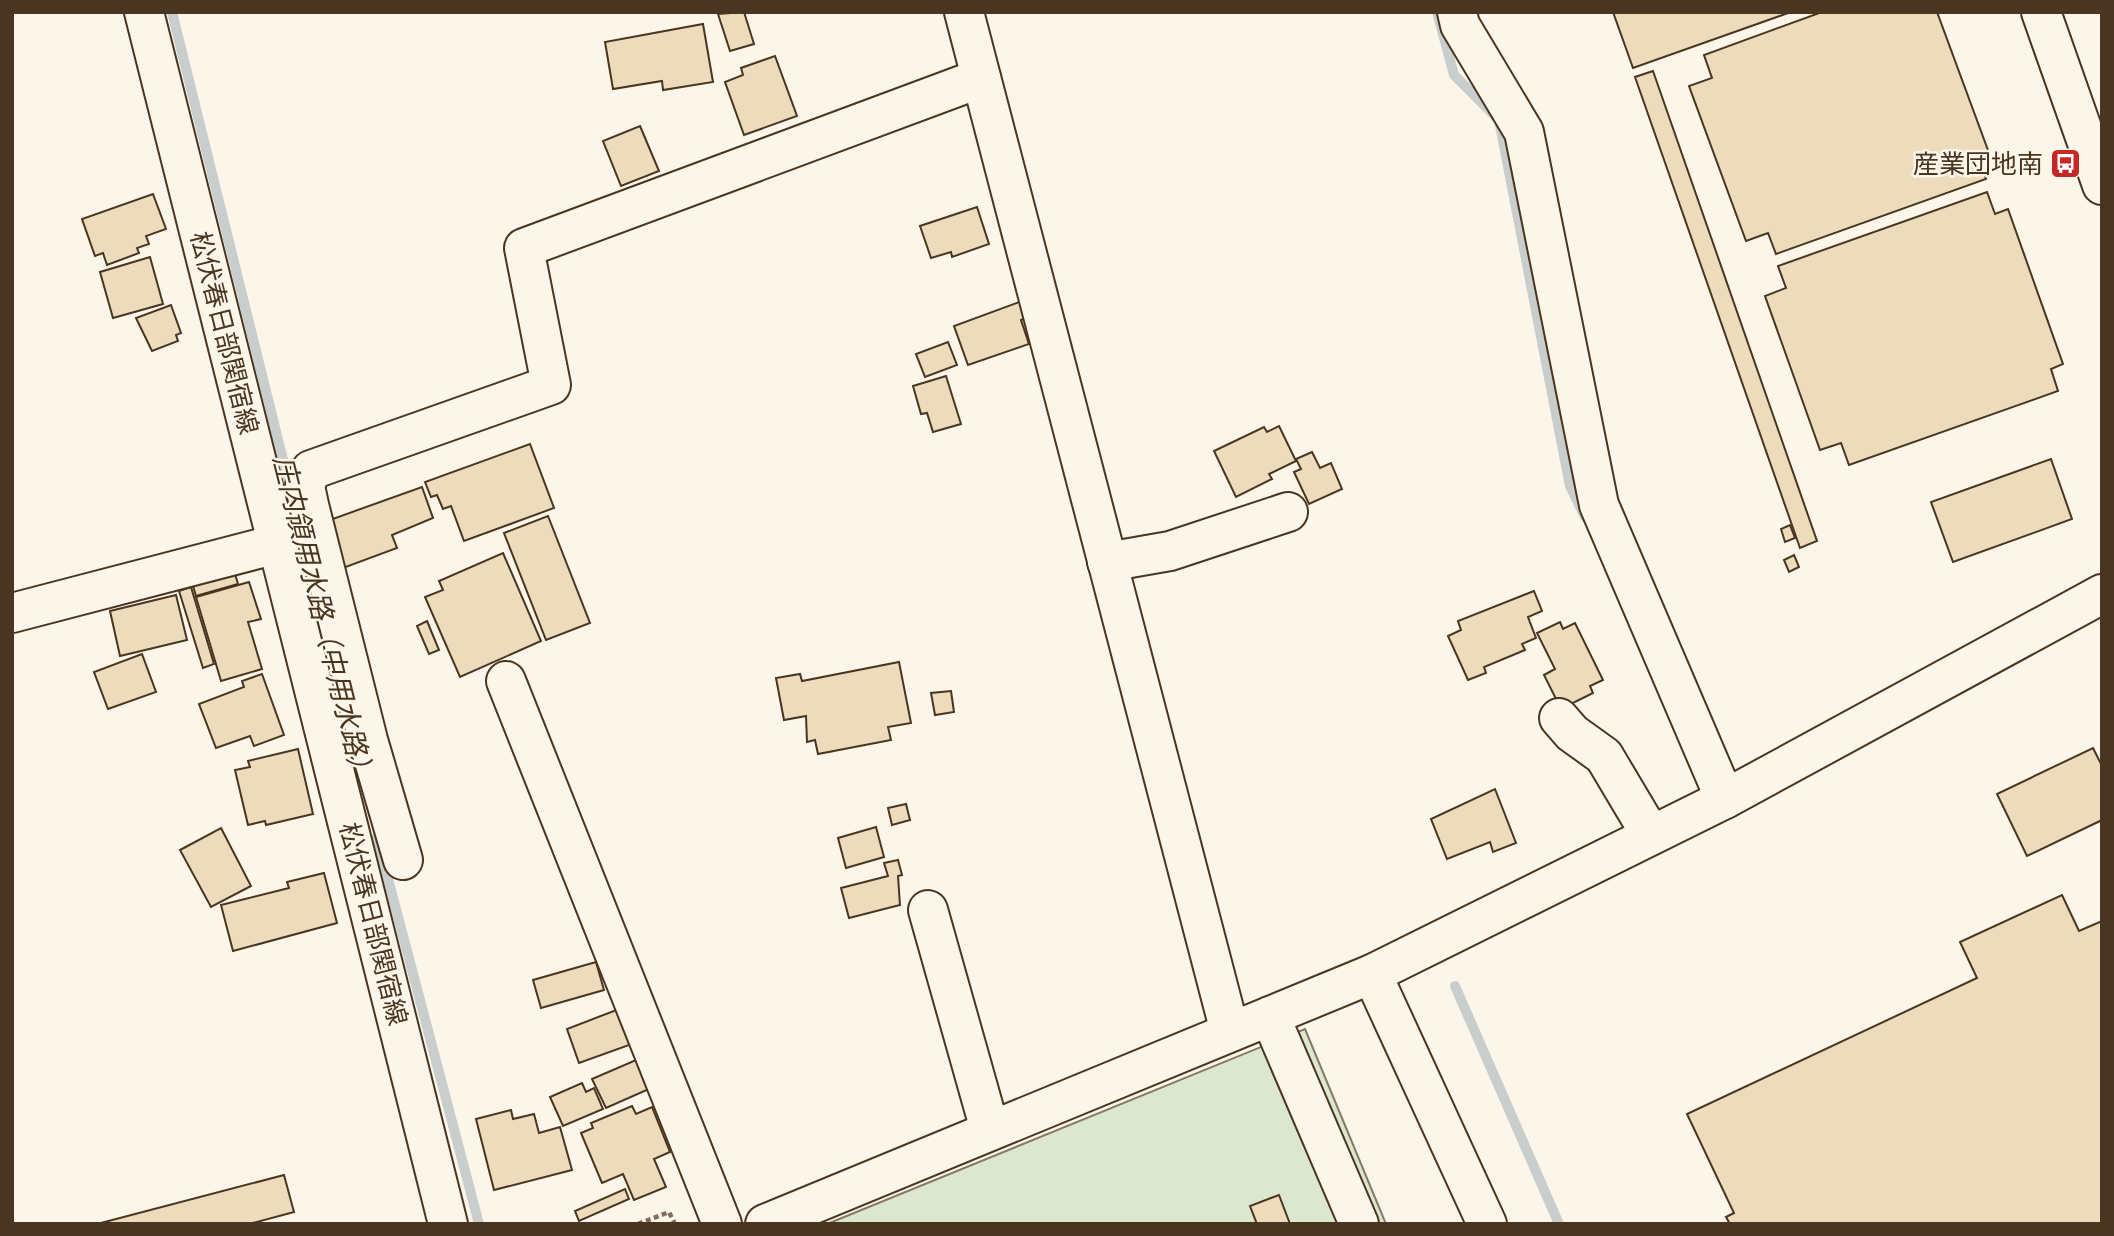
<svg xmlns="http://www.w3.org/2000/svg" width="2114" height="1236" viewBox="0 0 2114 1236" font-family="Karla,'Noto Sans JP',sans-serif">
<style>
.green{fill:#dce7d0;stroke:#887966;stroke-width:2}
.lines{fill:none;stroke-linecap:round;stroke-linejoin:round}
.stream{stroke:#c9cecd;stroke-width:10}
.building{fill:#ecdcbc;stroke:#4a3520;stroke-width:2}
.minor-casing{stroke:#4a3520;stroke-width:42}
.major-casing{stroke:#4a3520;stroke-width:42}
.path{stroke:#7f6f5c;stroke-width:4.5;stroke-dasharray:5 3.5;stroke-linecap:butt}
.minor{stroke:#fbf6e9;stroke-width:38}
.major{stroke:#fbf6e9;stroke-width:38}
.labels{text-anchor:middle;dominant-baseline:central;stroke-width:5;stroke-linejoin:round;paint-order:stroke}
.poi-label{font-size:26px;fill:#4a3520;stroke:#fbf6e9;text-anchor:end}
.street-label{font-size:26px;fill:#4a3520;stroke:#fbf6e9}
.water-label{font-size:28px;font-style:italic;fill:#4a3520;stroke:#fbf6e9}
</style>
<rect width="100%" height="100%" fill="#fbf6e9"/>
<path class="green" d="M1305 1029 1386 1224H827Z"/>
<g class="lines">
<g class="stream">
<path d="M172 12 291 492"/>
<path d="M1437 12 1454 75 1499 120 1570 486 1585 517"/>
<path d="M377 837 479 1224"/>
<path d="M1455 986 1559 1224"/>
</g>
</g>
<g class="building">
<path d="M744 12 754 44 730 51 718 14Z"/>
<path d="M1613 12H1791L1633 68Z"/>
<path d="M1822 12H1937L1989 153 1978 157 1986 179 1776 254 1768 233 1746 241 1689 86 1712 78 1704 55Z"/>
<path d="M703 24 713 82 663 90 662 81 613 89 605 42Z"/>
<path d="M775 56 797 116 744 135 725 82 743 75 741 68Z"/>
<path d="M1653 71 1817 541 1800 548 1635 77Z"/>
<path d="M640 126 659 171 621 186 603 141Z"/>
<path d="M1987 192 1995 214 2008 209 2063 364 2051 369 2058 391 1849 465 1841 443 1820 450 1765 296 1786 288 1778 266Z"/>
<path d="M153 194 166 229 146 236 149 244 137 248 139 253 107 265 103 253 95 256 82 219Z"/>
<path d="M977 207 989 244 952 257 951 252 931 258 920 226Z"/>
<path d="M150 257 163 304 113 318 100 272Z"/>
<path d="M1022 301 1028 317 1021 320 1029 344 968 365 954 326Z"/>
<path d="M171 305 181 333 176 335 178 341 152 351 136 318Z"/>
<path d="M948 342 957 365 925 377 916 354Z"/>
<path d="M946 376 961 424 933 432 927 413 921 414 913 386Z"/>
<path d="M1279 426 1296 461 1269 474 1272 479 1236 497 1214 451 1264 427 1267 432Z"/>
<path d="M530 444 554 508 464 541 451 506 443 509 437 495 431 497 425 482Z"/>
<path d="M1312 452 1320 468 1331 463 1342 489 1309 504 1294 472 1301 469 1296 459Z"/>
<path d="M2051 459 2072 519 1953 562 1931 502Z"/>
<path d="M422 487 433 518 392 535 397 548 343 568 327 521Z"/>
<path d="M548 516 590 623 546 640 504 533Z"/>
<path d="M1790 525 1795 538 1785 542 1781 529Z"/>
<path d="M503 553 541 641 460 677 425 597 443 590 439 581Z"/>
<path d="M1794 555 1799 567 1789 572 1784 560Z"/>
<path d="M235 574 238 584 196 596 193 586Z"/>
<path d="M249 582 261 619 248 622 262 669 221 681 196 597Z"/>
<path d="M191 587 214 664 203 668 179 591Z"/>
<path d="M1534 591 1542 611 1528 617 1536 638 1522 644 1525 650 1484 667 1486 673 1468 680 1448 636 1461 630 1458 621Z"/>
<path d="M176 595 187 640 120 656 110 611Z"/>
<path d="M427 621 439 650 429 654 417 626Z"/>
<path d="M1560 622 1563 629 1575 623 1603 680 1590 686 1593 693 1561 709 1544 675 1555 669 1537 633Z"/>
<path d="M142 654 156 692 108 709 94 672Z"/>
<path d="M899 662 911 723 888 727 891 740 818 754 815 740 807 742 806 716 784 720 776 678 800 674 802 681Z"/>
<path d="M262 674 284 735 254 746 250 736 216 748 199 704 244 687 242 681Z"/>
<path d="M951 691 954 712 935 715 931 693Z"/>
<path d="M2093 748 2102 766V820L2027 856 1997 794Z"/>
<path d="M298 749 313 814 266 825 265 821 248 825 235 770 250 767 248 761Z"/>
<path d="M1495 789 1516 843 1493 852 1490 842 1447 859 1431 819Z"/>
<path d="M906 804 910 820 892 825 888 808Z"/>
<path d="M876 827 884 857 846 868 838 838Z"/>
<path d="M221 828 251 886 211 907 180 850Z"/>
<path d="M898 860 902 875 898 876 900 905 849 918 841 888 888 876 884 863Z"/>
<path d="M324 873 337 923 233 951 221 905 289 888 287 882Z"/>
<path d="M2062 895 2079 931 2102 921V1224H1730L1726 1217 1734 1213 1687 1114 1977 978 1960 942Z"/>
<path d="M596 962 604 990 541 1008 533 980Z"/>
<path d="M619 1009 632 1044 579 1063 567 1029Z"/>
<path d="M636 1060 649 1089 606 1108 592 1079Z"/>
<path d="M582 1083 586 1092 594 1088 603 1109 563 1126 550 1097Z"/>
<path d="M632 1106 636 1114 652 1107 670 1152 654 1159 666 1187 634 1200 623 1174 602 1183 581 1133 593 1128 591 1123Z"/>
<path d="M511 1110 513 1119 534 1114 539 1133 560 1127 572 1170 494 1190 476 1119Z"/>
<path d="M284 1175 294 1212 249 1224H97Z"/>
<path d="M625 1189 629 1199 579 1221 575 1211Z"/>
<path d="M1279 1195 1290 1224H1257L1250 1206Z"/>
</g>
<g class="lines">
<defs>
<g id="minor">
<path d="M964 12 1230 1032"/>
<path d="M1457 12 1460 25 1524 132 1599 505 1725 799"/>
<path d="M2041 12 2102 185"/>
<path d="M1107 562 1170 551 1288 512"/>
<path d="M12 613 277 544"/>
<path d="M506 681 722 1224"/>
<path d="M1559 718 1572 733 1604 756 1651 835"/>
<path d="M403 860 368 740 309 505 305 486 311 470 551 385 524 248 981 78"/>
<path d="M928 910 990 1130"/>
<path d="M1372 974 1487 1224"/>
<path d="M1270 1016 1359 1224"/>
<path d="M765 1224 1372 974 1725 799 2102 594"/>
</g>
<path id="major" d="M144 12 448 1224"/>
</defs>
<use href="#minor" class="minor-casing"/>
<use href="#major" class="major-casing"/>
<path class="path" d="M638 1224 669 1212 675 1224"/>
<use href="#minor" class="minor"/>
<use href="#major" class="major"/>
</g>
<defs>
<symbol id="bus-square" viewBox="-11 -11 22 22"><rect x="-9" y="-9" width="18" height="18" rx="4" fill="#c62828" stroke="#fbf6e9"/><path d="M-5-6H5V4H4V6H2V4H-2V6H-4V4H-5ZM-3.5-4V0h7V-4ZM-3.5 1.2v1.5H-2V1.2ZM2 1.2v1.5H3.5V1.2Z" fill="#fff"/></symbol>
</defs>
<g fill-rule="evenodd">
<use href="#bus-square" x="2048" y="146" width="35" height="35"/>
</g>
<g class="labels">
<g class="poi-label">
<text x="2043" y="164">産業団地南</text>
</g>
<g class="street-label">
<text transform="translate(224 333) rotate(76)">松伏春日部関宿線</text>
<text transform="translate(373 924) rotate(76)">松伏春日部関宿線</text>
</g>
<g class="water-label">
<text transform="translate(323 619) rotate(76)">庄内領用水路（中用水路）</text>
</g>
</g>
<rect width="2114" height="1236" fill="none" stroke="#4a3520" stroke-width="28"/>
</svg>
